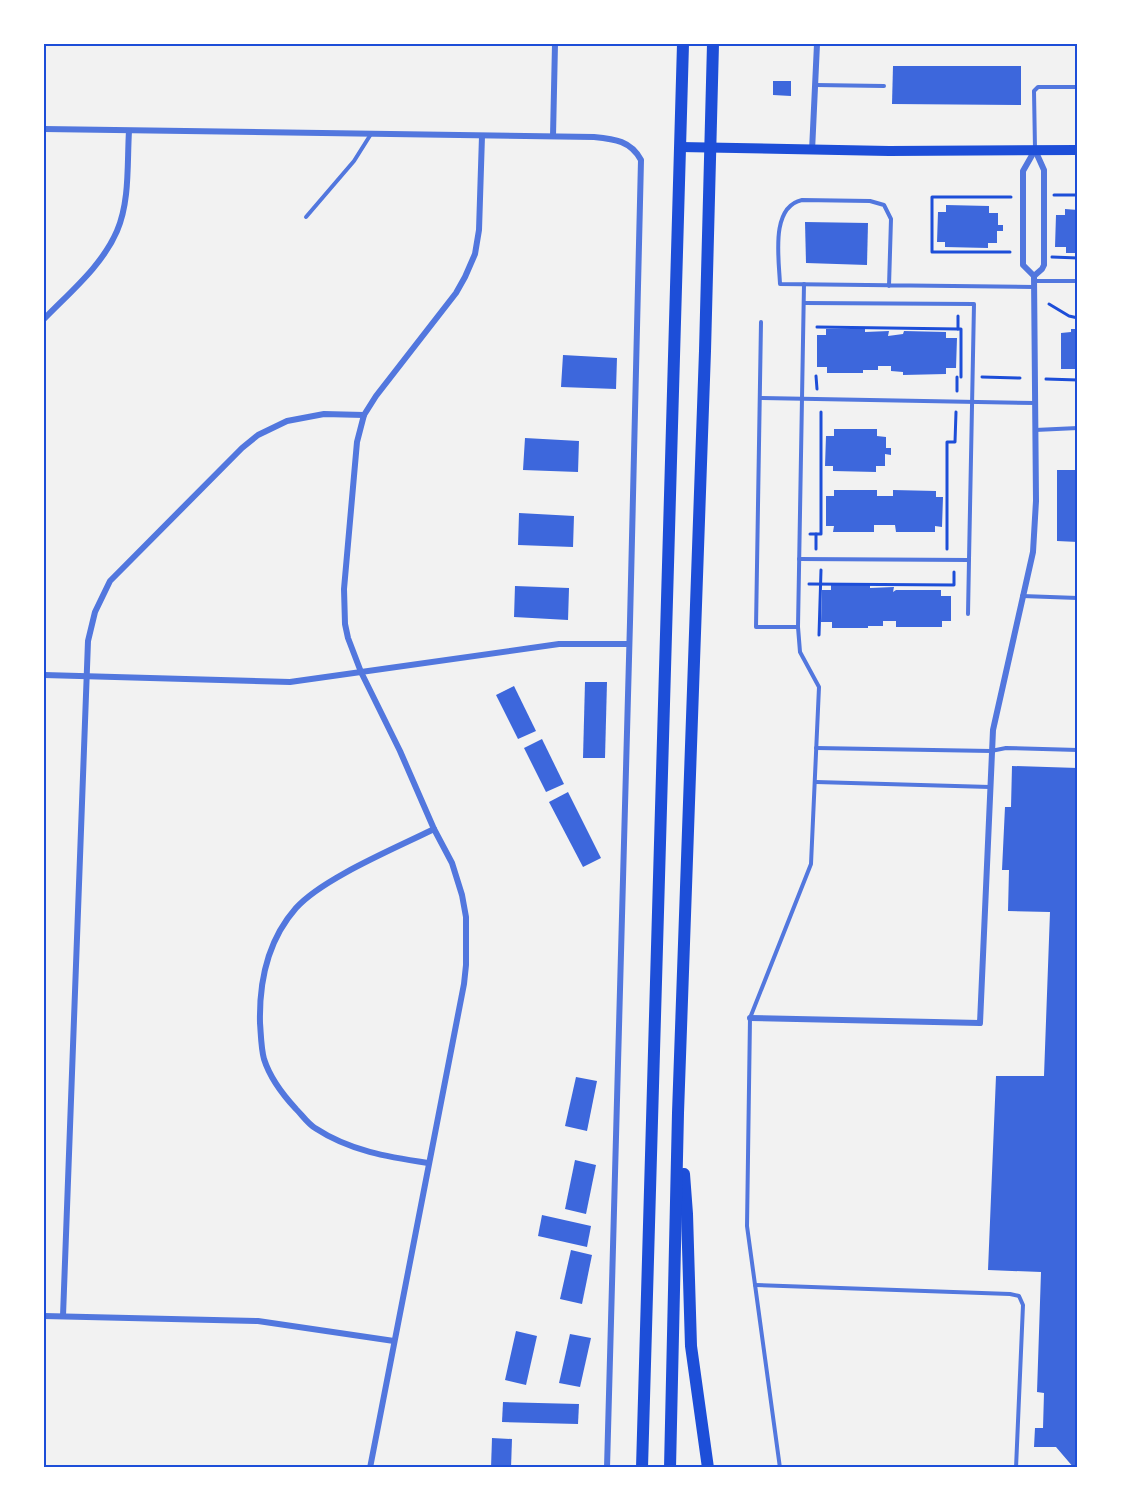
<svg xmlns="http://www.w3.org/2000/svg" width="1121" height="1511" viewBox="0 0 1121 1511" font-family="'Work Sans',sans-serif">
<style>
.building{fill:#3d67dc}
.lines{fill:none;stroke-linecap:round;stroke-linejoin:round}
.path{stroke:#1d4ed8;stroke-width:3}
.service{stroke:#5277de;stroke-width:4}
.minor{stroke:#5277de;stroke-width:6}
.secondary{stroke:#1d4ed8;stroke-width:10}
.trunk{stroke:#1d4ed8;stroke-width:12}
.neatline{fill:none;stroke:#1d4ed8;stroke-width:2}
</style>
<rect width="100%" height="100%" fill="#f2f2f2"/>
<g class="building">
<path d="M893 66H1021V105L892 104Z"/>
<path d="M773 81H791V96L773 95Z"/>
<path d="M946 205 989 206V213H998V225H1003V231H997V243H988V248L945 247V242H937L938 212H946Z"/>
<path d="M1065 209 1078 210V253H1066V247H1055L1056 215H1065Z"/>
<path d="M805 222 868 223 867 265 806 263Z"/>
<path d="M826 329H865V332L889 331 888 336 903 334 904 331 946 332V338H957L956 368H946V374L903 375V372L891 371V366H878V370H863V373H827V367H817V335H826Z"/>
<path d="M1071 329H1078V369H1061V333L1071 332Z"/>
<path d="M563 355 617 358 616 389 561 387Z"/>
<path d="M834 429H877V436L886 437V448H891V455L885 454V466H876V472L833 471V466H825L826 436H834Z"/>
<path d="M525 438 579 441 578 472 523 470Z"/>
<path d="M1057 470H1078V542L1057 541Z"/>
<path d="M834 490H877V496H893V490L936 491V497H943L942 527 935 526V532H896L895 525H874V532H833L834 526H826V496H834Z"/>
<path d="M519 513 574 516 573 547 518 545Z"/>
<path d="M831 585H870V588L894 587 893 592 896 590H941V596H951V621H942V627H896V621H883V626H868V628H832V622H821L822 590H831Z"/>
<path d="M515 586 569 588 568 620 514 617Z"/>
<path d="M585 682H607L605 758H583Z"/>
<path d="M514 686 536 731 518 739 496 695Z"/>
<path d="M542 739 564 784 546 792 524 748Z"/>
<path d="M1012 766 1078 768V1468H1074L1056 1447H1034L1035 1428H1043L1044 1393 1037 1392 1041 1272 988 1270 996 1076H1044L1050 912 1008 911 1009 870H1002L1005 807H1011Z"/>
<path d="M568 792 601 858 583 867 549 802Z"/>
<path d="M576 1077 597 1081 587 1131 565 1126Z"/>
<path d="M575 1160 596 1165 586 1214 565 1209Z"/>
<path d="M542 1215 591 1226 587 1247 538 1236Z"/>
<path d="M571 1250 592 1255 582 1304 560 1299Z"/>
<path d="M516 1331 537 1336 526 1385 505 1380Z"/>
<path d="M570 1334 591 1338 580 1387 559 1383Z"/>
<path d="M503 1402 579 1404 578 1424 502 1422Z"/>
<path d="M492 1438 512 1439 511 1468H491Z"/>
</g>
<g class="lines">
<g class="path">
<path d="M1054 195H1078"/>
<path d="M1010 252H932V197H1011"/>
<path d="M1052 257 1078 258"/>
<path d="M1049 304 1069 316 1078 318"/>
<path d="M958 316V329H961V377"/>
<path d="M817 327 958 329"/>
<path d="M816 376 817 389"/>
<path d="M982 377 1020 378"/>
<path d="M1046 379 1078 380"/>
<path d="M957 391V377"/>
<path d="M810 534H821V412"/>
<path d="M816 549V534"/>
<path d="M947 549V442H955L956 412"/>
<path d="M809 584 954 585V572"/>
<path d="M819 635 821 570"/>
</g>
<g class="service">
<path d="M816 85 884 86"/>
<path d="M1035 149 1034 91 1038 87H1078"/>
<path d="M306 217 354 161 371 134"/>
<path d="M1035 281H1078"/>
<path d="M889 286 891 219 884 205 870 201 802 200C770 207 779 259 780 284 864 285 949 286 1034 287"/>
<path d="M761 322 756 627H798"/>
<path d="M760 398 1035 403"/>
<path d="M1035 430 1078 428"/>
<path d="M799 559 969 560 974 304 804 303"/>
<path d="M1022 596 1078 598"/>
<path d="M968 614 969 560"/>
<path d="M816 748 991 751 1006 748 1078 750"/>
<path d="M816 782 990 787"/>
<path d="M755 1285 1010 1294 1019 1296 1023 1305 1016 1468"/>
<path d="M780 1468 747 1226 750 1018 811 864 819 687 800 652 798 627 804 284"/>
</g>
<g class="minor">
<path d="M44 129 594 137C615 139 631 141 641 160L630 622 607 1468"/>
<path d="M553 136 555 44"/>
<path d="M812 151 817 44"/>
<path d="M1034 276 1023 265V171L1035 150"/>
<path d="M1034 276 1042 269 1044 265V170L1035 150"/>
<path d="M44 319C70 292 102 266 117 231 130 201 127 163 129 131"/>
<path d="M44 675 290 682 559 644H629"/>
<path d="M750 1018 980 1023 993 730 1033 552 1036 501 1034 276"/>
<path d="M428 1163C388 1157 350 1151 315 1128 308 1124 302 1115 296 1109 283 1095 270 1078 264 1059 261 1048 261 1035 260 1023 259 981 267 941 296 908 323 878 396 848 434 829"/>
<path d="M44 1316 258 1321 394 1341"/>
<path d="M63 1316 88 641 95 612 110 581 242 448 258 435 287 421 324 414 364 415"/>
<path d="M370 1468 464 984 466 965V917L462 895 452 863 434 829 400 751 361 672 348 638 345 624 344 589 357 442 364 415 376 396 456 293 465 277 475 254 479 230 482 136"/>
</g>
<path class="secondary" d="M680 147 889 151 1078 150"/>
<g class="trunk">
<path d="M684 1174 687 1214 691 1346 708 1468"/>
<path d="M642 1468 683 44"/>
<path d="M670 1468 678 1113 705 351 713 44"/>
</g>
</g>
<rect width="1121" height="1511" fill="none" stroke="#ffffff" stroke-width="90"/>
<rect x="45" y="45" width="1031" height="1421" class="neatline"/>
</svg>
